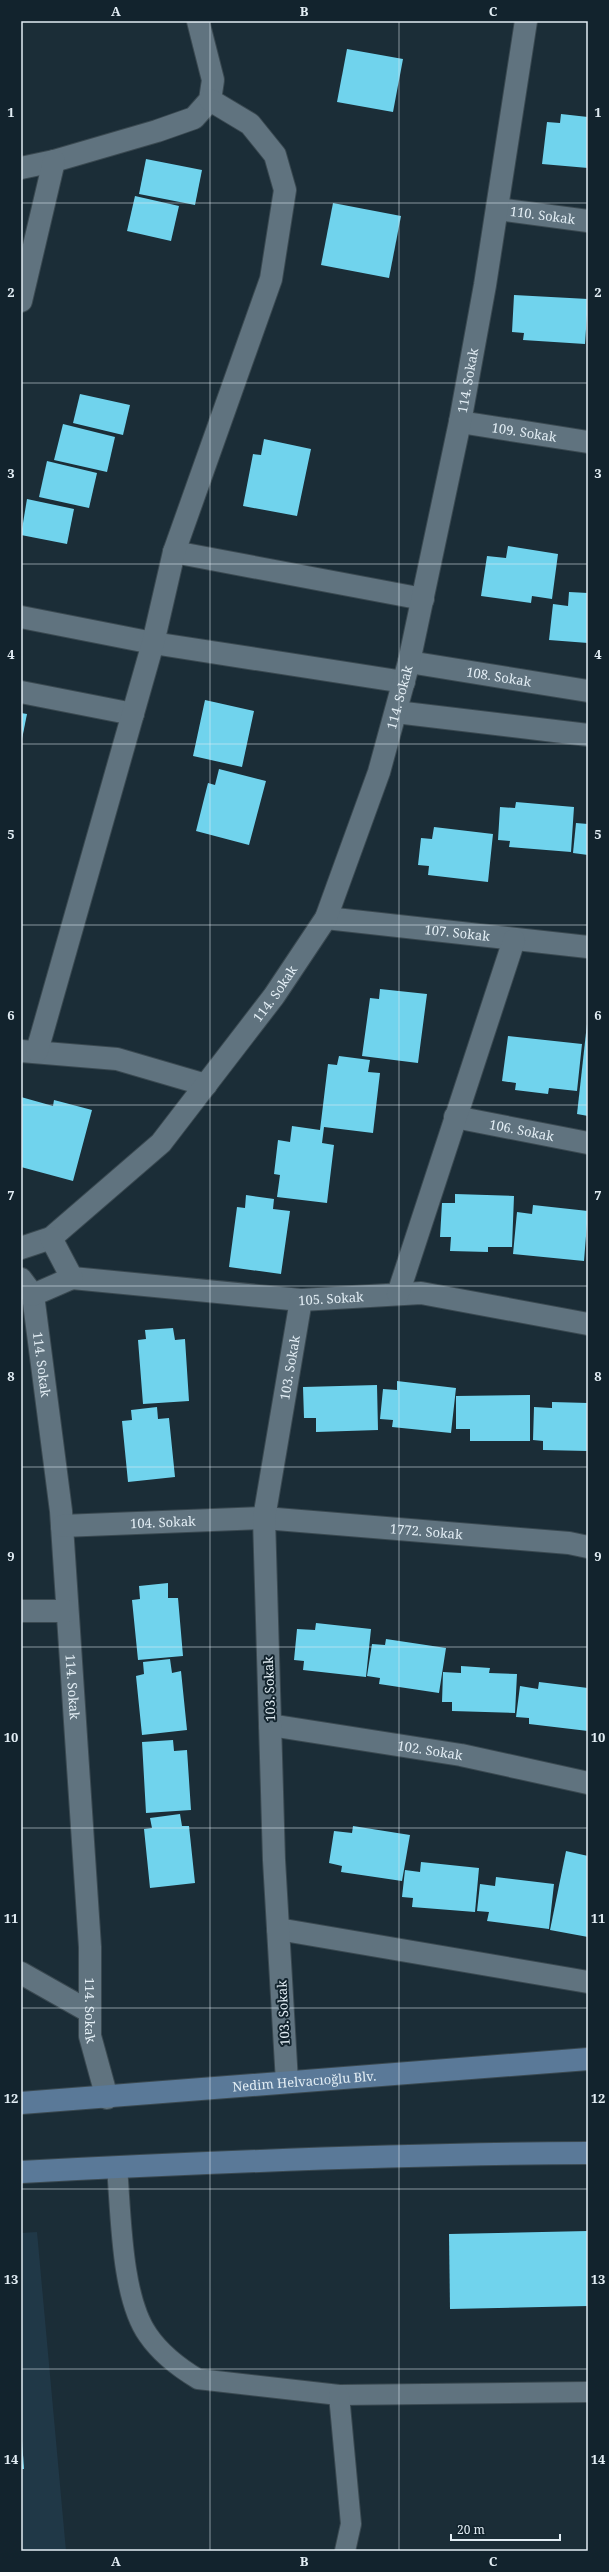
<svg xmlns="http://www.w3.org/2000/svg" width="609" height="2572" viewBox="0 0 609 2572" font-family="'Noto Serif',serif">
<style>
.built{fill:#203847}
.building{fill:#70d3ed}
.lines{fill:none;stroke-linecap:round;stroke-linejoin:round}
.service-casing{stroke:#3a4951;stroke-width:22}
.minor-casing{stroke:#3a4951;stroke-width:24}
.secondary-casing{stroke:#3a4951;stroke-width:24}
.service{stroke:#60737f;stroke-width:20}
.minor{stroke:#60737f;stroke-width:22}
.secondary{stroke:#5a7998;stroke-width:22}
.grid{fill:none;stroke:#e2edf4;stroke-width:1;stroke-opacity:0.55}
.labels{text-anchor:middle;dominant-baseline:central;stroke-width:4;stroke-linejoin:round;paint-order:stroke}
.street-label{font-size:13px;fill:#e2edf4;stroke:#12232d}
.neatline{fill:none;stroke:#e2edf4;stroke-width:1.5}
.grid-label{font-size:13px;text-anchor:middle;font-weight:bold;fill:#e2edf4}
</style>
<rect width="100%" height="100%" fill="#1b2d37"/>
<path class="built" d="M37 2232 66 2551H21V2233Z"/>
<g class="building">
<path d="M347 49 403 59 393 112 337 102Z"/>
<path d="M561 114 588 117V168L542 164 547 122 560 123Z"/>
<path d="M146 159 202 170 195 205 139 194Z"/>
<path d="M135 196 179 206 171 241 127 231Z"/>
<path d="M333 203 401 216 389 278 321 265Z"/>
<path d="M514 295 588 299 585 344 523 340 524 333 512 332Z"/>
<path d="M80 394 130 405 123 435 73 423Z"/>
<path d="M63 424 115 437 107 472 54 460Z"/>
<path d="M264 439 311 449 297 516 243 506 253 454 261 455Z"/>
<path d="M47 461 97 473 89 508 39 497Z"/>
<path d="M27 499 74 509 67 544 21 535Z"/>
<path d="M508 546 558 554 552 599 532 596 531 603 481 596 487 556 506 558Z"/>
<path d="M569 592 588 593V643L549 640 553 604 568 606Z"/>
<path d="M205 700 254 711 242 767 193 756Z"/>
<path d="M21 713 27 714 22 739H21Z"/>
<path d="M219 769 266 781 249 845 196 831 208 783 215 785Z"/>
<path d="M516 802 574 807 571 852 509 847 510 841 498 840 500 807 515 808Z"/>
<path d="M576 823 588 824V855L573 853Z"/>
<path d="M434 827 493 834 488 882 428 875 429 866 418 865 421 838 432 839Z"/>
<path d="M380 989 427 994 418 1063 362 1056 370 998 379 999Z"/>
<path d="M587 1024H588V1116L577 1114Z"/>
<path d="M508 1036 582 1044 577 1091 549 1088 548 1094 515 1090 516 1083 502 1081Z"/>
<path d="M339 1056 370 1060 368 1072 380 1073 373 1133 324 1127 322 1143 334 1145 327 1203 277 1197 280 1175 274 1174 278 1140 290 1142 292 1126 320 1130 328 1064 337 1065Z"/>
<path d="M21 1097 53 1106 54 1100 92 1110 73 1181 21 1167Z"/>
<path d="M455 1194 514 1196 512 1247H488V1252L450 1251 451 1237H440L442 1203H455Z"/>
<path d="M246 1195 274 1199 273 1209 290 1211 281 1274 229 1267 237 1207 245 1208Z"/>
<path d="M533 1205 588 1211 584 1261 513 1254 517 1212 532 1214Z"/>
<path d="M173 1328 175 1340 185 1339 189 1401 143 1404 138 1340 146 1339 145 1330Z"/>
<path d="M397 1381 456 1388 451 1433 392 1427 393 1420 380 1419 383 1389 397 1390Z"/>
<path d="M377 1385 378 1430 316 1432V1418H304L303 1387Z"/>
<path d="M530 1395V1441H470V1429H456V1396Z"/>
<path d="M552 1402 588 1403V1451L543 1450V1441L533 1440 534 1407 552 1408Z"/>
<path d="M157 1407 158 1419 169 1418 175 1477 128 1482 122 1421 132 1420 131 1410Z"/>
<path d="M168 1583V1598H178L183 1656 138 1660 132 1600 140 1599 139 1586Z"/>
<path d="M316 1623 371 1629 366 1677 303 1670 304 1661 294 1660 297 1629 315 1630Z"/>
<path d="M386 1639 446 1648 439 1693 379 1684 380 1678 367 1676 372 1644 385 1645Z"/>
<path d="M170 1659 172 1673 181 1671 187 1730 142 1735 136 1676 144 1674 143 1662Z"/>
<path d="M461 1666 490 1668 489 1673 517 1674 515 1713 452 1711V1702H442L443 1672 461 1673Z"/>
<path d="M539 1682 588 1688V1731L529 1724V1718L516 1717 520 1686 538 1689Z"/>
<path d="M173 1740 174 1751 187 1750 191 1810 146 1813 142 1742Z"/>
<path d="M180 1814 182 1826H189L195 1883 150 1888 144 1829 152 1828 150 1818Z"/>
<path d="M353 1826 410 1835 402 1881 341 1872 342 1866 329 1863 334 1831 352 1833Z"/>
<path d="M566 1851 588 1856V1937L550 1930Z"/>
<path d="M421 1862 479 1868 475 1912 412 1907 413 1898 402 1897 405 1870 420 1872Z"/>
<path d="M496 1877 554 1884 549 1929 487 1921 489 1912 477 1911 480 1884 495 1886Z"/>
<path d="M588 2231V2306L450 2309 449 2234Z"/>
<path d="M21 2426 24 2469H21Z"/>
</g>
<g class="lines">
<defs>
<g id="service">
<path d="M117 2167C121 2213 121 2297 148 2335 161 2354 178 2367 198 2379L339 2395 588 2392"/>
<path d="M339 2395 351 2524 345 2551"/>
</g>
<g id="minor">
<path d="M21 168 54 161 157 131 194 118 210 100 213 80 198 21"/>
<path id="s1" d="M497 209 588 221"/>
<path d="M21 301 54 161"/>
<path id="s2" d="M460 422 588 442"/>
<path d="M174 552 423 599"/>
<path d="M21 617 153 643 404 682"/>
<path id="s3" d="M409 662 588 691"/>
<path d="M21 692 133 714"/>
<path d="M396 712 588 735"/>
<path id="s4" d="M326 918 588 947"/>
<path d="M21 1051 117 1059 206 1085"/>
<path d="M37 1051 153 643 174 552 271 279 285 190 275 155 250 124 210 100"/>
<path id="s5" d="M455 1117 588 1143"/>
<path id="s6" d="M21 1248 51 1238 161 1143 274 996 326 918 379 772 409 662 460 422 485 285 526 21"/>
<path id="s7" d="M72 1278 301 1300 421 1293 588 1324"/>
<path id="s8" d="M21 1279 33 1295 61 1511 90 1947V2036L107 2098"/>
<path d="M398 1294 514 940"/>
<path d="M33 1295 72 1278 51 1238"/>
<path id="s9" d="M62 1526 264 1518 569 1543 588 1547"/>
<path d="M21 1611H67"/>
<path id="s10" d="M270 1725 461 1755 588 1783"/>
<path d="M278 1929 588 1982"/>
<path d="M21 1973 90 2012"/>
<path id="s11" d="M287 2082 274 1860 264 1518 301 1300"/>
</g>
<g id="secondary">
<path id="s12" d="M21 2103 588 2059"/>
<path d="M21 2172C210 2162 399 2154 588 2153"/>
</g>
</defs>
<use href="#service" class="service-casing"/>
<use href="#minor" class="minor-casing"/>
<use href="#secondary" class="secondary-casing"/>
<use href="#service" class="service"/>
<use href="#minor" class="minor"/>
<use href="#secondary" class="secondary"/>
</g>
<path class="grid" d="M210 21V2551M399 21V2551M21 203H588M21 383H588M21 564H588M21 744H588M21 925H588M21 1105H588M21 1286H588M21 1467H588M21 1647H588M21 1828H588M21 2008H588M21 2189H588M21 2369H588"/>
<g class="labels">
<g class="street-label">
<text stroke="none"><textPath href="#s1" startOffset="46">110. Sokak</textPath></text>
<text stroke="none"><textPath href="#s6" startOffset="1013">114. Sokak</textPath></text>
<text stroke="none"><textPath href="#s2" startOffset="65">109. Sokak</textPath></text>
<text stroke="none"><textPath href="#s3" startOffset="91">108. Sokak</textPath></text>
<text stroke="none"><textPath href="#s6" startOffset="689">114. Sokak</textPath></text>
<text stroke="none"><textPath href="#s4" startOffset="132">107. Sokak</textPath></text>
<text stroke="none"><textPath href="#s6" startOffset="365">114. Sokak</textPath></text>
<text stroke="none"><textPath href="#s5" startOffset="68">106. Sokak</textPath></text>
<text stroke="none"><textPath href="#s7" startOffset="260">105. Sokak</textPath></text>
<text stroke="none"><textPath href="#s8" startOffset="90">114. Sokak</textPath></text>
<text stroke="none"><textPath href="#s11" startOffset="717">103. Sokak</textPath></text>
<text stroke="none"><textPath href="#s9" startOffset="101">104. Sokak</textPath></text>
<text stroke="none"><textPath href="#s9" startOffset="365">1772. Sokak</textPath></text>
<text stroke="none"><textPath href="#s8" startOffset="414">114. Sokak</textPath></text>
<text transform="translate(269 1689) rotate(-92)">103. Sokak</text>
<text stroke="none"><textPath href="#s10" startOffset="162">102. Sokak</textPath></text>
<text stroke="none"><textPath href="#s8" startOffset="738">114. Sokak</textPath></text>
<text transform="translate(283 2013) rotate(-93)">103. Sokak</text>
<text stroke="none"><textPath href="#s12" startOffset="284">Nedim Helvacıoğlu Blv.</textPath></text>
</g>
</g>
<rect width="609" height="2572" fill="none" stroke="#12232d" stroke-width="44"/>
<path d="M451 2534v6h109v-6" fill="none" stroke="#e2edf4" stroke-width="2"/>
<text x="457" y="2534" font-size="12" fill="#e2edf4" stroke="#12232d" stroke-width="3" paint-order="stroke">20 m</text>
<rect x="22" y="22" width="565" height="2528" class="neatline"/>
<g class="grid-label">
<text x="116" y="16">A</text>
<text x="304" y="16">B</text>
<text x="493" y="16">C</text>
<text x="11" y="117">1</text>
<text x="598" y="117">1</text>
<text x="11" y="297">2</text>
<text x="598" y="297">2</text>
<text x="11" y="478">3</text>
<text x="598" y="478">3</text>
<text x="11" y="659">4</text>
<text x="598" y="659">4</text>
<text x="11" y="839">5</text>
<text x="598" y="839">5</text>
<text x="11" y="1020">6</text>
<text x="598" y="1020">6</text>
<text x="11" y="1200">7</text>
<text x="598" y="1200">7</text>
<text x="11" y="1381">8</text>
<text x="598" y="1381">8</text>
<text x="11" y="1561">9</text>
<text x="598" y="1561">9</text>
<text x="11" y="1742">10</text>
<text x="598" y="1742">10</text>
<text x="11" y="1923">11</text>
<text x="598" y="1923">11</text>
<text x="11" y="2103">12</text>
<text x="598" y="2103">12</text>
<text x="11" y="2284">13</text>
<text x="598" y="2284">13</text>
<text x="11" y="2464">14</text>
<text x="598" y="2464">14</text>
<text x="116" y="2566">A</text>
<text x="304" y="2566">B</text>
<text x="493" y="2566">C</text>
</g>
</svg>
